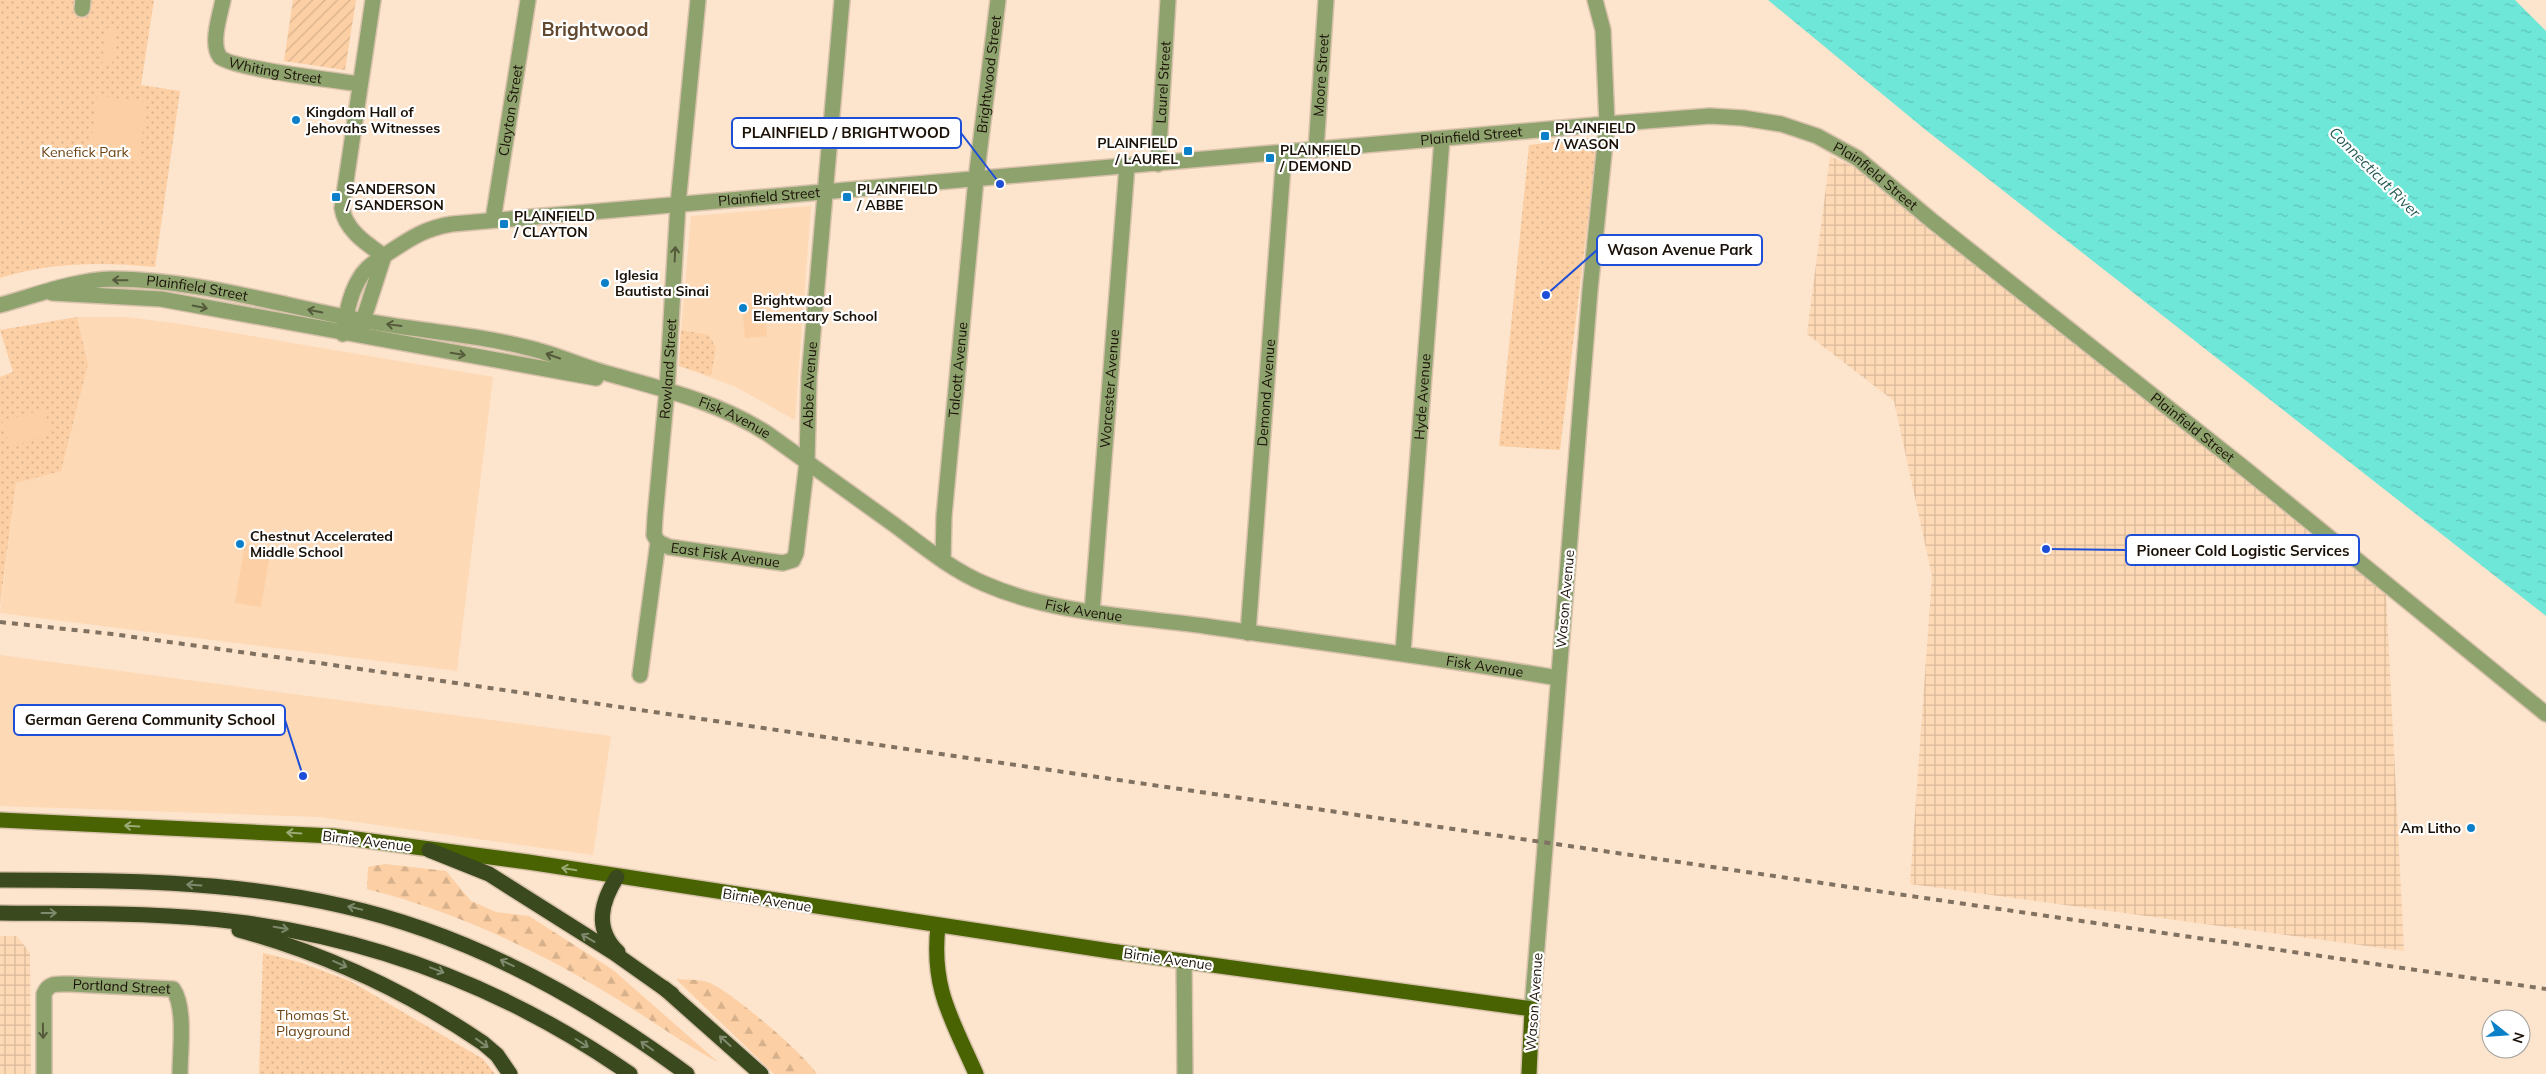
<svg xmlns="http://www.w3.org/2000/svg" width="2546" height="1074" viewBox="0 0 2546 1074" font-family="Mulish,sans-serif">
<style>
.built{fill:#fed9b6}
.industrial{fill:url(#industrial-grid)}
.forest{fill:url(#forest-firs)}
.park{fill:url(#park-dots)}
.garden{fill:url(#garden-furrows)}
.pitch{fill:#fccfa4}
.water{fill:url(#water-ripples)}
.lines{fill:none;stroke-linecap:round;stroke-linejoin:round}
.minor-casing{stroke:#d9c2ac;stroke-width:18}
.major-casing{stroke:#d9c2ac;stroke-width:18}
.highway-casing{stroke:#d9c2ac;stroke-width:18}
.minor{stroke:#8ea26e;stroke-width:15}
.major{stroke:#496302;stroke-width:15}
.highway{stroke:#3a491e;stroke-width:15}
.rail{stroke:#817160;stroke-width:4;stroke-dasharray:6 6;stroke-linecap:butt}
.oneway{stroke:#545a3a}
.oneway2{stroke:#9ba974}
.oneway3{stroke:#7f896d}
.poi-dot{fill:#0b80c9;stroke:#fff;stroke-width:2}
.labels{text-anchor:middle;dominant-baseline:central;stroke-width:4.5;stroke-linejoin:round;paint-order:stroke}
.street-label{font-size:14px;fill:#1b1107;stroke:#fff}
.poi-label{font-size:14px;font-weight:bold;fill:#1b1107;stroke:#fff;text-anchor:start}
.park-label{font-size:14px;fill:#6d4312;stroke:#fff}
.water-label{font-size:15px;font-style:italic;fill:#275b55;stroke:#fff}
.district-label{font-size:19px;font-weight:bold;fill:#634930;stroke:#fff}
.leader{fill:none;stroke:#1d4ed8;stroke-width:2}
.callout-dot{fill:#1d4ed8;stroke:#fff;stroke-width:2}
.callout{fill:#fff;stroke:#1d4ed8;stroke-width:2}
.callout-label{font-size:15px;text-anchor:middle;font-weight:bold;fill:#1b1107}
</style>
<defs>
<pattern id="industrial-grid" width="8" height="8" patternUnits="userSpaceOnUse" patternTransform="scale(1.25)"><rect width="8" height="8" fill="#fed9b6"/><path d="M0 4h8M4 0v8" fill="none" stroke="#d9b99b"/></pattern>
<pattern id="forest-firs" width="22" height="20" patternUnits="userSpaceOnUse" patternTransform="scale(1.25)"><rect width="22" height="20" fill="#fccfa4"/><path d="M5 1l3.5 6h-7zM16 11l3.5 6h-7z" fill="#d7b18c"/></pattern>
<pattern id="park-dots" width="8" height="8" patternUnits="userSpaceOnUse" patternTransform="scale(1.25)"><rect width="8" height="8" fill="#fccfa4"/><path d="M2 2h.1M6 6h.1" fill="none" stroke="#d7b18c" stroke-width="1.8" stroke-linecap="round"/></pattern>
<pattern id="garden-furrows" width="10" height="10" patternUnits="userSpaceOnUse" patternTransform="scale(1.25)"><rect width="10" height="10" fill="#fccfa4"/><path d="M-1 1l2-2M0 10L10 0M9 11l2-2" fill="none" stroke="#d7b18c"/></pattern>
<pattern id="water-ripples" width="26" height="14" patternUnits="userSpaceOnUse" patternTransform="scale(1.25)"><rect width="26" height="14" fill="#6ee6d8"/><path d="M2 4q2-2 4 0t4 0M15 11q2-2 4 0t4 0" fill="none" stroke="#5fc4b8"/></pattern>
</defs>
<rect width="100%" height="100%" fill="#fde4cc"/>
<g class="built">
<path d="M811 206 795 420 736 387 679 366 681 330 691 216Z"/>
<path d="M77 317H127L181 324 493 377 457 671 0 613 16 483 88 364Z"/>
<path d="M0 655 611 736 593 855 320 817 0 806Z"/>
</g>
<g class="industrial">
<path d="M1830 156 1859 169 2386 593 2404 951 1910 884 1932 576 1894 401 1807 334Z"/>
<path d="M0 936H17L30 953 31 1074H0Z"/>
</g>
<g class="forest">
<path d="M385 864 446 871 471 901 496 912 529 916 613 970 718 1062C684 1044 654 1022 622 1002 542 952 458 912 367 889L368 867Z"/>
<path d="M676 979C686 980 698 979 707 982 728 988 805 1055 817 1074H774Z"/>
</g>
<g class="park">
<path d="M0 0H154L141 85 180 91 155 267C103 262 51 262 0 278Z"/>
<path d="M1598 137 1560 450 1499 446 1529 145Z"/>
<path d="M77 317 88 364 61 471 16 483 0 606V377L13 372 0 330Z"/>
<path d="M681 330 709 335 716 348 711 376 679 366Z"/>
<path d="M263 953 299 962 350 981 483 1059 495 1074H259Z"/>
</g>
<path class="garden" d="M293 0H356L345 70 284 61Z"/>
<g class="pitch">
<path d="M106 28 116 30 112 66 102 65Z"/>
<path d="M97 96 146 102 139 162 89 156Z"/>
<path d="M764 302 767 336 745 338 742 304Z"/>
<path d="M44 409 52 434 10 447 2 422Z"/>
<path d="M245 544 271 548 261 607 235 603Z"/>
</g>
<path class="water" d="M1768 0H2515L2546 31V616L1927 131Z"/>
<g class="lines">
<defs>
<g id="minor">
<path id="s1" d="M223 0C220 15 210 44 220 57 230 68 339 81 360 84"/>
<path d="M373 0 342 208C345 230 367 244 384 256"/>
<path d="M82 9 83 0"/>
<path id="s2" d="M1316 150 1326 0"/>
<path id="s3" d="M1158 164 1168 0"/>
<path id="s4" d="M493 220 528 0"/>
<path d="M52 293 161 299 596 378"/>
<path id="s5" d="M0 305C37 295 74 280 112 279 194 279 280 305 360 320 418 331 476 334 533 349 560 356 586 368 613 375 667 390 720 403 768 434 811 465 853 495 896 526 924 547 952 570 985 584 1054 614 1131 616 1205 626 1323 643 1440 658 1558 678"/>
<path d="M360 330 384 256"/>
<path id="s6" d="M343 334C346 316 349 297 358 281 364 269 372 264 382 257 407 241 421 229 452 224L1607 124 1710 116 1743 118 1781 124 1817 136 1857 158 1931 220 2244 468 2546 714"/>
<path id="s7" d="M658 542 669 547 783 563 793 560 796 553 807 462 809 378 842 0"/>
<path id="s8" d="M943 560 944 516 976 179 998 0"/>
<path id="s9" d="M1092 612 1127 166"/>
<path id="s10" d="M1248 633 1284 153"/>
<path id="s11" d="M1403 652 1442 139"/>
<path id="s12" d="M640 675 658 542 654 535 655 517 667 390 678 204 698 0"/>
<path d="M1184 961 1185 1074"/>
<path d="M1532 1009 1590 290 1607 124 1603 30 1595 0"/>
<path id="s13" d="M44 1074V994C49 982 58 984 70 984L173 989C186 1007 180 1052 180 1074"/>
</g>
<g id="major">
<path d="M0 820 333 836 528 862 1110 951 1532 1009 1529 1074"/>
<path d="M938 926C931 989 952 1019 976 1074"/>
</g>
<g id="highway">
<path d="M429 850 489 874 614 953 672 994"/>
<path d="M617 877C601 902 594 929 618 952"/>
<path d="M0 880C114 880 231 880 343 906 469 934 583 997 687 1074"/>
<path d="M0 913C79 914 159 912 238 922 381 940 512 992 630 1074"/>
<path d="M239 930C326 954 408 992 483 1043L497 1055 510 1074"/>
<path d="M664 988 761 1074"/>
</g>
</defs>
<use href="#minor" class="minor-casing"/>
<use href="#major" class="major-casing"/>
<use href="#highway" class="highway-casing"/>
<use href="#minor" class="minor"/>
<use href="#major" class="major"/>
<use href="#highway" class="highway"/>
<path class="rail" d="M0 622 112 634 326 664 2546 989"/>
</g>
<defs><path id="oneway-shaft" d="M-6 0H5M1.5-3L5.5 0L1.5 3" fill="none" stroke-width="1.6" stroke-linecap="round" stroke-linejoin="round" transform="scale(1.25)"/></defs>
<g class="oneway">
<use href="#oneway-shaft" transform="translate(675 254) rotate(-87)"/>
<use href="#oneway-shaft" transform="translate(120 280) rotate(-179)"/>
<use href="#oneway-shaft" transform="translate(200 307) rotate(11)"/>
<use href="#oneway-shaft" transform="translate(315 311) rotate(-169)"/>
<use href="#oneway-shaft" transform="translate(394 325) rotate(-172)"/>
<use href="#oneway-shaft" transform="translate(458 354) rotate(10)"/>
<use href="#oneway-shaft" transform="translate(553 356) rotate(-161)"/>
<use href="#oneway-shaft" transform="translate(43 1031) rotate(89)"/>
</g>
<g class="oneway2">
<use href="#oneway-shaft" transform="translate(132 826) rotate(-177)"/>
<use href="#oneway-shaft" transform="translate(294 833) rotate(-176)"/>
<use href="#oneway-shaft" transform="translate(569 869) rotate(-170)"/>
</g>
<g class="oneway3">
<use href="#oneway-shaft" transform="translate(194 885) rotate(-176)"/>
<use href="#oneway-shaft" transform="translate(355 908) rotate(-166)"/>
<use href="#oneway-shaft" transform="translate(49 913)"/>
<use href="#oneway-shaft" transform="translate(281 928) rotate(10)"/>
<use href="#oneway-shaft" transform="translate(588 938) rotate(-149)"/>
<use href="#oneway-shaft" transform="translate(507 963) rotate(-155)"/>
<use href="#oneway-shaft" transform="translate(340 964) rotate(24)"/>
<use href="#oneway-shaft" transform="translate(437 970) rotate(21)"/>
<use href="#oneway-shaft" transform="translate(725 1041) rotate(-138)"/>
<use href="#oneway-shaft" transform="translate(482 1043) rotate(36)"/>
<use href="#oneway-shaft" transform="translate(582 1043) rotate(32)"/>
<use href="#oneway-shaft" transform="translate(647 1046) rotate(-145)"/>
</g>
<g class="poi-dot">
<circle cx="296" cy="120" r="5"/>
<rect x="1540" y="131" width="10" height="10" rx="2.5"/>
<rect x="1183" y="146" width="10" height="10" rx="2.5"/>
<rect x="1265" y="153" width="10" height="10" rx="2.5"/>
<rect x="331" y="192" width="10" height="10" rx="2.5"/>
<rect x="842" y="192" width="10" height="10" rx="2.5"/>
<rect x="499" y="219" width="10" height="10" rx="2.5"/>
<circle cx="605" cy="283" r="5"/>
<circle cx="743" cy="308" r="5"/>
<circle cx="240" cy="544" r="5"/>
<circle cx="2471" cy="828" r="5"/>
</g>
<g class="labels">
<g class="street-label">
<text stroke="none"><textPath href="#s1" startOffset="116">Whiting Street</textPath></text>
<text stroke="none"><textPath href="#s8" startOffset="488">Brightwood Street</textPath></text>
<text stroke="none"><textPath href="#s2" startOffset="75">Moore Street</textPath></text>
<text stroke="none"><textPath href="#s3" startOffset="82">Laurel Street</textPath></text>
<text stroke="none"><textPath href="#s4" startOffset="111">Clayton Street</textPath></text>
<text stroke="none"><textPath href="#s6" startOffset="1191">Plainfield Street</textPath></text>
<text stroke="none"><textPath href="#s6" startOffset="1611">Plainfield Street</textPath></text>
<text stroke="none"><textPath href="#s6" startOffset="486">Plainfield Street</textPath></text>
<text stroke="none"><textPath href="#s5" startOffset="201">Plainfield Street</textPath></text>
<text stroke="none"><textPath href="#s12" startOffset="309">Rowland Street</textPath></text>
<text stroke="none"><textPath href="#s8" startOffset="191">Talcott Avenue</textPath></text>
<text stroke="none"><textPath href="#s7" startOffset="314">Abbe Avenue</textPath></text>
<text stroke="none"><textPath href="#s9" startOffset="224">Worcester Avenue</textPath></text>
<text stroke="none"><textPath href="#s10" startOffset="241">Demond Avenue</textPath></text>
<text stroke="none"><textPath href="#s11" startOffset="256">Hyde Avenue</textPath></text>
<text stroke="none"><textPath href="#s5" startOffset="756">Fisk Avenue</textPath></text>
<text stroke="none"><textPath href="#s6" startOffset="2016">Plainfield Street</textPath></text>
<text stroke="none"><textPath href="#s7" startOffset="69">East Fisk Avenue</textPath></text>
<text transform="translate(1565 599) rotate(-85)">Wason Avenue</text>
<text stroke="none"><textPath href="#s5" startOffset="1160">Fisk Avenue</textPath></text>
<text stroke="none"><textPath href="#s5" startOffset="1565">Fisk Avenue</textPath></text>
<text transform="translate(367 841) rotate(7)">Birnie Avenue</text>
<text transform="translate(767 900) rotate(9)">Birnie Avenue</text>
<text transform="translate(1168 959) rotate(8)">Birnie Avenue</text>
<text stroke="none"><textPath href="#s13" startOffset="162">Portland Street</textPath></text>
<text transform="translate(1534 1002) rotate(-86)">Wason Avenue</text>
</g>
<g class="poi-label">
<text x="306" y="112">Kingdom Hall of<tspan x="306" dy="16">Jehovahs Witnesses</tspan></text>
<text x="1555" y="128">PLAINFIELD<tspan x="1555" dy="16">/ WASON</tspan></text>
<text x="1178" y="143" text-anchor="end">PLAINFIELD<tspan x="1178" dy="16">/ LAUREL</tspan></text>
<text x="1280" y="150">PLAINFIELD<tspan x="1280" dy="16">/ DEMOND</tspan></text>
<text x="346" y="189">SANDERSON<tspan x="346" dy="16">/ SANDERSON</tspan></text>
<text x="857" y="189">PLAINFIELD<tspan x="857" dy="16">/ ABBE</tspan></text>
<text x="514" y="216">PLAINFIELD<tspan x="514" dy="16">/ CLAYTON</tspan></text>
<text x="615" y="275">Iglesia<tspan x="615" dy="16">Bautista Sinai</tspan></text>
<text x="753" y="300">Brightwood<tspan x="753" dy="16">Elementary School</tspan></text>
<text x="250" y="536">Chestnut Accelerated<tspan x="250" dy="16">Middle School</tspan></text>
<text x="2461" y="828" text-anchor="end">Am Litho</text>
</g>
<g class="park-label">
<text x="85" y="152">Kenefick Park</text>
<text x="313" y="1015">Thomas St.<tspan x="313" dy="16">Playground</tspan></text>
</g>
<g class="water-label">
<text transform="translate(2375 172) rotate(45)">Connecticut River</text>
</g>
<g class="district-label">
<text x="595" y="29">Brightwood</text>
</g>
</g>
<path class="leader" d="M1000 184L961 133M1546 295L1597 250M2046 549L2126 550M303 776L285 720"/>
<g class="callout-dot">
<circle cx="1000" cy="184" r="5"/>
<circle cx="1546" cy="295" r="5"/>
<circle cx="2046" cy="549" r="5"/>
<circle cx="303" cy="776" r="5"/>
</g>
<g class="callout">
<rect x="732" y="118" width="229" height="30" rx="5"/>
<rect x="1597" y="235" width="165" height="30" rx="5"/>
<rect x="2126" y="535" width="233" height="30" rx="5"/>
<rect x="14" y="705" width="271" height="30" rx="5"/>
</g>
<g class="callout-label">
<text x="846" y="138">PLAINFIELD / BRIGHTWOOD</text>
<text x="1680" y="255">Wason Avenue Park</text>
<text x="2243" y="556">Pioneer Cold Logistic Services</text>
<text x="150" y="725">German Gerena Community School</text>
</g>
<g transform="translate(2506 1034) rotate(107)"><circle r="24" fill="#ffffff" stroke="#a4a09c"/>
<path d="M0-4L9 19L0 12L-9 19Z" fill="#0b80c9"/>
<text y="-8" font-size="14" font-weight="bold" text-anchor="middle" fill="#1b1107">N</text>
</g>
</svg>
